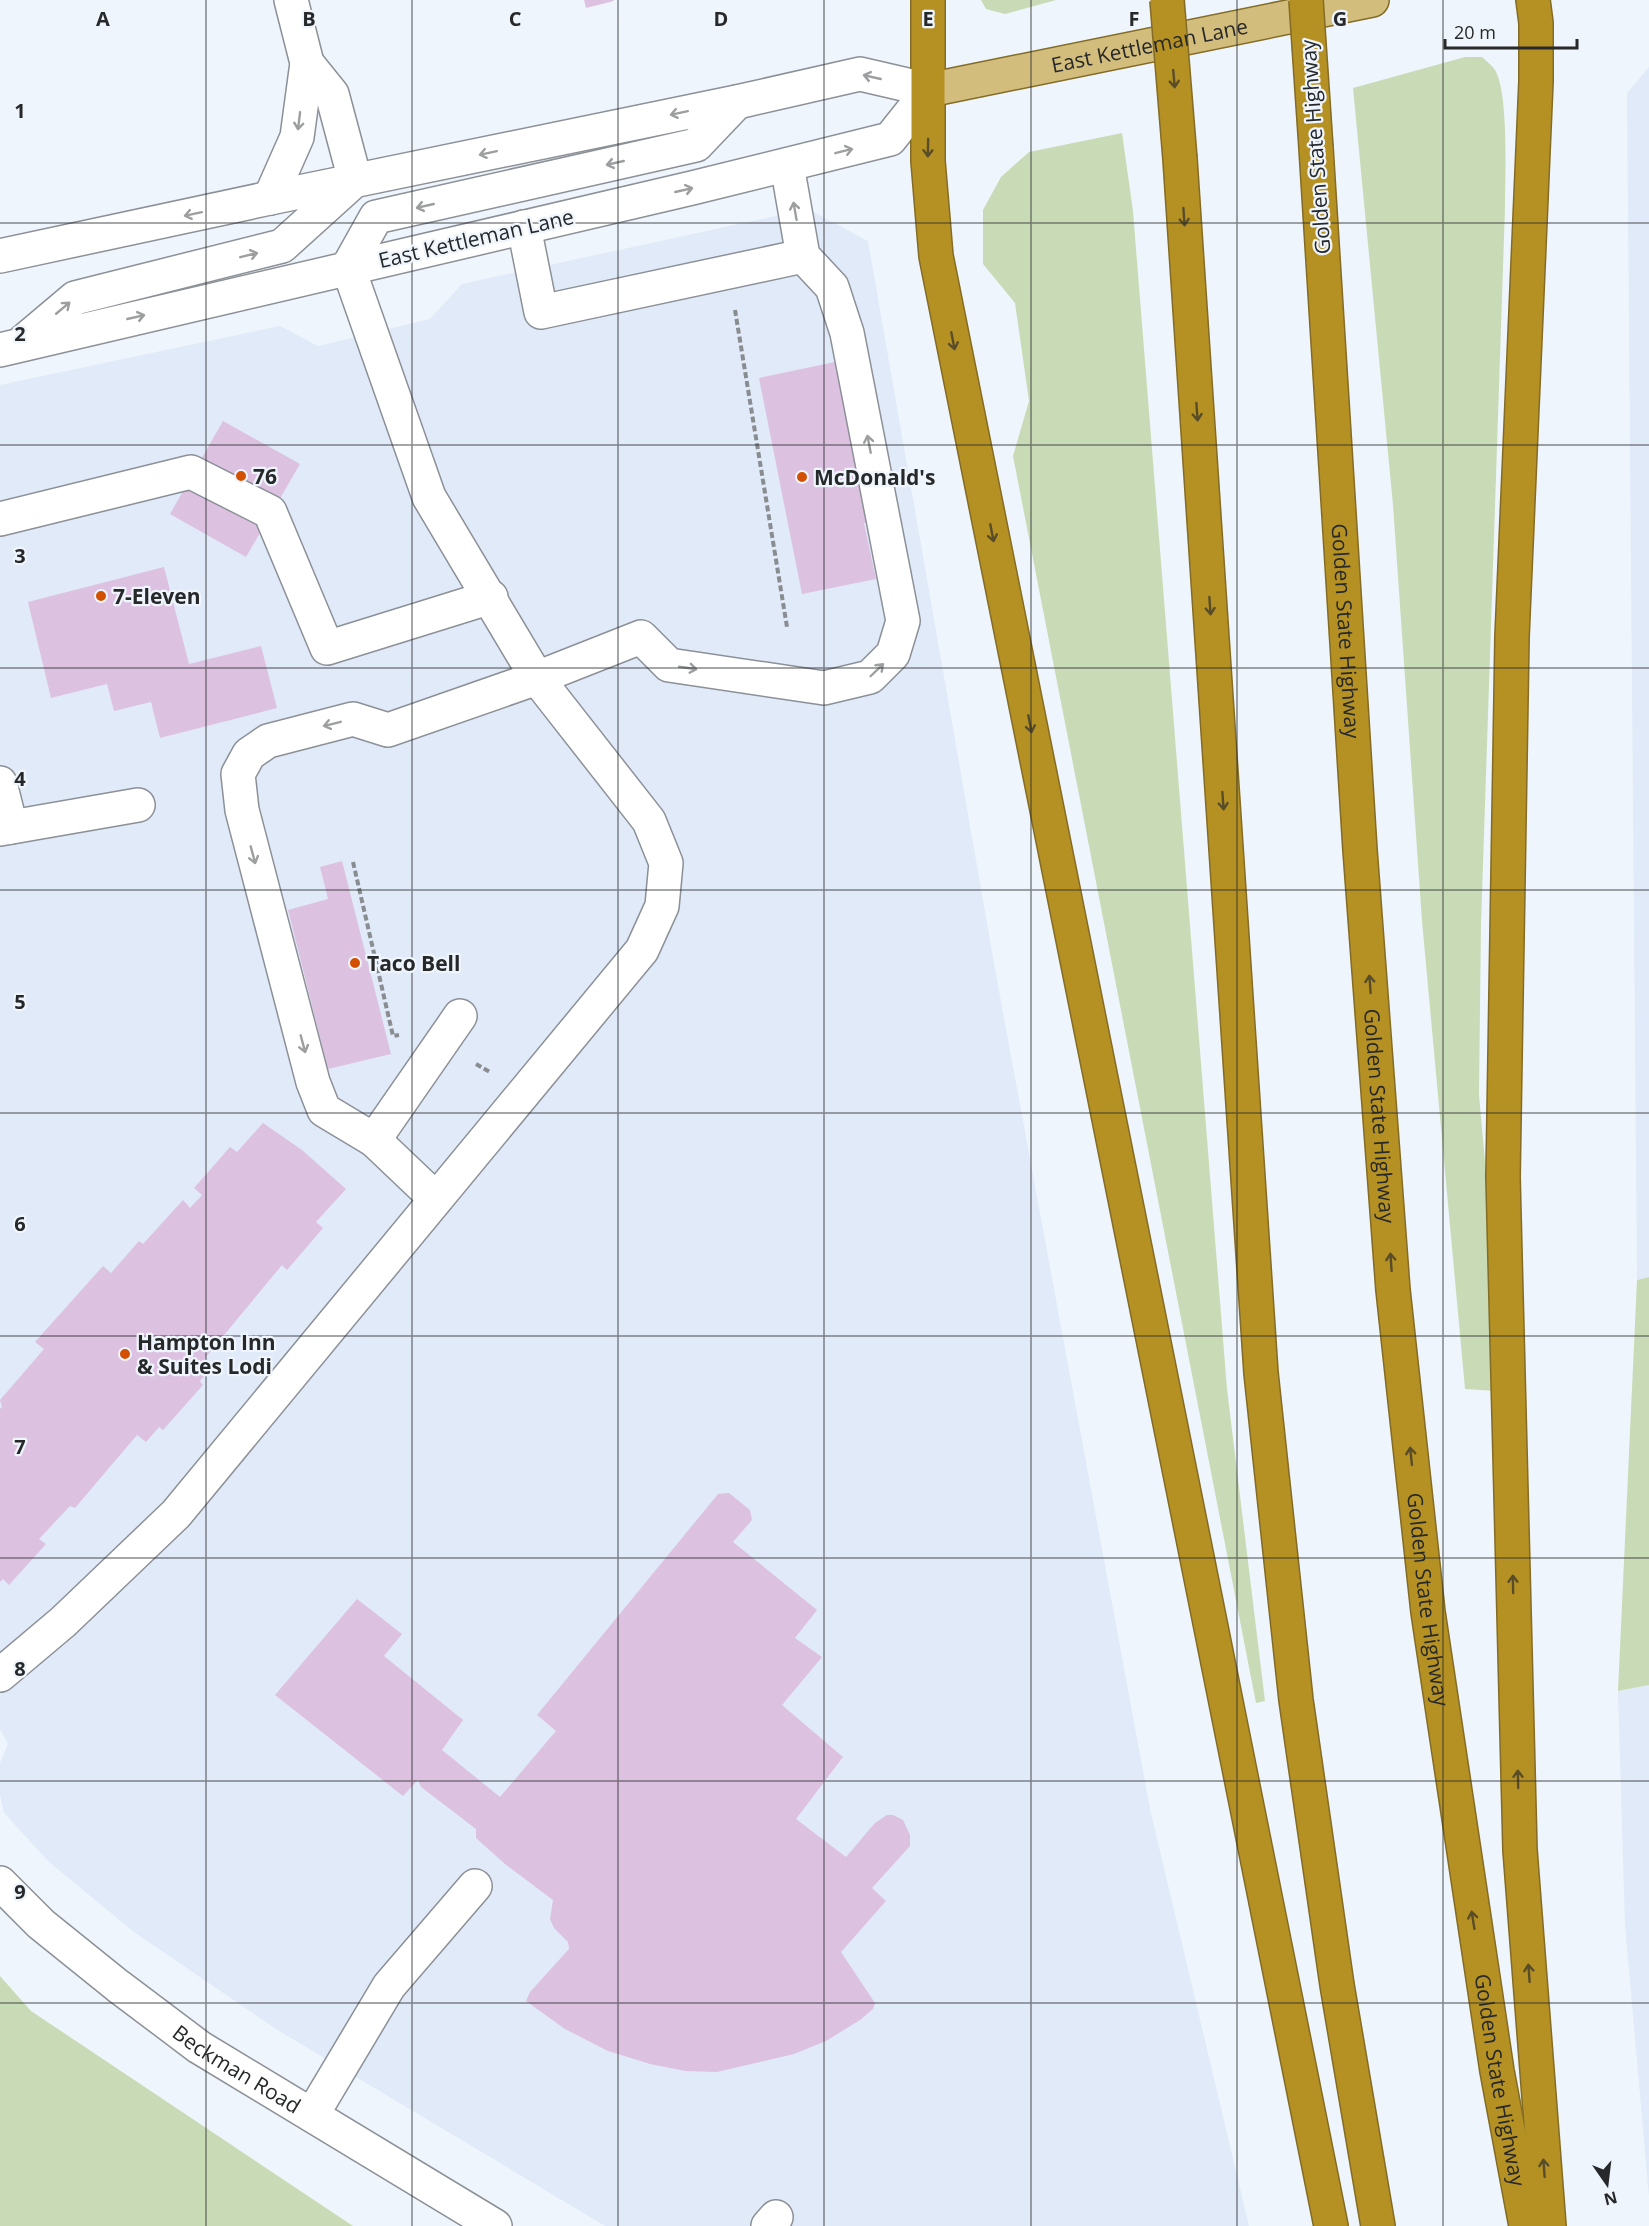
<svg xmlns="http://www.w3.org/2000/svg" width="1649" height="2226" viewBox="0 0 1649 2226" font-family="'Open Sans',sans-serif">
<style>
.built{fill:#e0eaf8}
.green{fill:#c9dbb6}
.building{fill:#ddc1e1}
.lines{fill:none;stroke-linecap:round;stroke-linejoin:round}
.minor-casing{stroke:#8c9097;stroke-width:36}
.major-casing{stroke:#836c26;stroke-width:36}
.highway-casing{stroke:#836c26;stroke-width:36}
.path{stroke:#898d91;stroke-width:4;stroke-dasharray:6 3;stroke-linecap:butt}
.minor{stroke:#fff;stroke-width:33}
.major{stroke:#d3bd7c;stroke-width:33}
.highway{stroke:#b59124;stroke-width:33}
.highway-bridge-casing{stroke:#836c26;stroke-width:36;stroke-linecap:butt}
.highway-bridge{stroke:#b59124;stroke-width:33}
.oneway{stroke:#9d9e9f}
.oneway2{stroke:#584d28}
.grid{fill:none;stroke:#26282a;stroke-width:1.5;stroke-opacity:0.55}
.poi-dot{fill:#d35000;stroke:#eff5fc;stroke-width:2}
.labels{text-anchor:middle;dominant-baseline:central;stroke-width:4.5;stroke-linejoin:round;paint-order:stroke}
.street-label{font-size:21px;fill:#26282a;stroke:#eff5fc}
.poi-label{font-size:21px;font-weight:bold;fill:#26282a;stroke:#eff5fc;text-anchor:start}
.grid-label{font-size:20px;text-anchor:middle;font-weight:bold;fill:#26282a;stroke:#eff5fc;stroke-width:4.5;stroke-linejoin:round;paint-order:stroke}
</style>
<rect width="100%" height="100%" fill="#eff5fc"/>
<g class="built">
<path d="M1649 67V1277L1637 1280 1627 93Z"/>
<path d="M808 209 868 241 995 969 1150 1809 1249 2226H605L276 2029 134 1932 49 1862 4 1813 0 1795V1763L8 1744 0 1729V385L280 326 318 346 430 319 462 284Z"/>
<path d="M1649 1685V2197L1625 1925 1618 1691Z"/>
</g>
<g class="green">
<path d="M981 0H1056L1005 14 986 9Z"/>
<path d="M1465 57H1482C1486 61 1492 65 1495 70 1509 93 1505 178 1505 208L1481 924 1479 1095 1496 1283V1391L1465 1389 1422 921 1393 505 1353 88Z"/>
<path d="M1122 133 1133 211 1227 1389 1265 1701 1256 1703 1013 456 1029 401 1015 303 983 264V210L1001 177 1029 152Z"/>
<path d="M1649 1277V1685L1618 1691 1637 1280Z"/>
<path d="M0 1976 31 2011 353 2226H0Z"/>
</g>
<g class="building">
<path d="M584 0H613L614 1 586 8Z"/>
<path d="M835 362 846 418 861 415 882 519 864 523 876 579 802 594 759 378Z"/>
<path d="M223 421 300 464 246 557 170 514Z"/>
<path d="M164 567 189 664 261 646 277 708 160 738 151 702 114 711 107 684 51 698 28 602Z"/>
<path d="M342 861 391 1054 328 1069 288 910 328 899 320 867Z"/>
<path d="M263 1123 302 1150 346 1189 316 1222 323 1228 287 1270 282 1265 205 1358 214 1365 200 1381 203 1385 163 1430 159 1427 146 1442 137 1435 75 1508 70 1506 39 1539 46 1544 9 1585 3 1579 0 1582V1409L2 1407 0 1400 44 1349 35 1342 103 1266 111 1273 139 1241 143 1244 183 1200 190 1208 202 1195 194 1188 230 1147 237 1152Z"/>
<path d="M729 1493 750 1510 752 1520 733 1542 817 1610 795 1638 822 1657 782 1705 843 1757 796 1819 846 1857 875 1823 887 1815H893L903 1820 910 1835V1846L872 1888 886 1901 841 1952 875 2003 873 2009 860 2020 826 2041 794 2054 717 2072 685 2071 650 2064 608 2051 565 2029 526 2001 530 1992 569 1949 568 1942 554 1928 550 1919 553 1900 505 1864 476 1838V1829L421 1787 418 1780 403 1796 275 1695 357 1599 402 1634 384 1656 463 1720 442 1750 500 1797 556 1731 537 1715 718 1494Z"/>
</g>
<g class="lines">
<defs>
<g id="minor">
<path d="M270 198 297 137 307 63 291 0"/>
<path d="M524 227 541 312 803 256"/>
<path d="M0 256 270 198 737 102 860 74 929 90 890 139 692 188 0 350"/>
<path d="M24 341 75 298 282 246 355 180 332 94 307 63"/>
<path d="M0 519 191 472 270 512 327 648 491 597"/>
<path d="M0 783 11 827"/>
<path d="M0 829 138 805"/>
<path d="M374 1140 460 1016"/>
<path d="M436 1199 374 1140 324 1110 313 1082 242 810 238 774 249 754 268 741 353 719 388 730 537 678 641 637 669 665 824 688 870 677 893 654 903 621 847 333 832 287 803 256 787 165"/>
<path d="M0 1675 63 1622 176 1514 642 950 662 906 666 863 649 821 537 678 429 497 348 267 376 217 696 145 737 102"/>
<path id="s1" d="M0 1883 41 1924 118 1986 199 2047 495 2226"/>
<path d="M312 2115 389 1986 475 1886"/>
<path d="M768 2226 776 2217"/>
</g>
<g id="major">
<path id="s2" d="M929 90 1372 0"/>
</g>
<g id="highway">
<path d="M928 0V161L936 256 1331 2226"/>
<path d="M1533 0 1536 23V81L1512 637 1503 1177 1520 1850 1549 2226"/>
<path id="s3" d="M1316 148 1360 850 1393 1290 1428 1612 1497 2071 1526 2226"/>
<path d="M1180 159 1261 1373 1296 1700 1337 1985 1378 2226"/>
</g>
</defs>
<use href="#minor" class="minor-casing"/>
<use href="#major" class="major-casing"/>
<use href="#highway" class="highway-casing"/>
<g class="path">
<path d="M735 310 787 627"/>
<path d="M353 862 393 1036 399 1035"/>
<path d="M476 1064 490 1072"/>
</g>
<use href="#minor" class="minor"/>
<use href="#major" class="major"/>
<use href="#highway" class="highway"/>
<defs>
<g id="highway-bridge">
<path d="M1167 0 1180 159"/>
<path d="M1306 0 1316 148"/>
</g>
</defs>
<use href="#highway-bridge" class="highway-bridge-casing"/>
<use href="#highway-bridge" class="highway-bridge"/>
</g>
<defs><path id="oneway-shaft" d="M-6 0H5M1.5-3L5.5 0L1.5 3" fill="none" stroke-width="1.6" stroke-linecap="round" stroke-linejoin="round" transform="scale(1.5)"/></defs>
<g class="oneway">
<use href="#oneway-shaft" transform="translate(872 77) rotate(-167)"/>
<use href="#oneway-shaft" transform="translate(679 113) rotate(168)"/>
<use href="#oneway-shaft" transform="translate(299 121) rotate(97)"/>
<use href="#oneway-shaft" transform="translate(844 151) rotate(-14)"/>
<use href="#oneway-shaft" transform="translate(488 153) rotate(168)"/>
<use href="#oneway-shaft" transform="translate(615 163) rotate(167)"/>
<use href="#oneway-shaft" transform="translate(684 190) rotate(-13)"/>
<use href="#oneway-shaft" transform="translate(425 206) rotate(167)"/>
<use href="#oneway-shaft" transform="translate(795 211) rotate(-100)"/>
<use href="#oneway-shaft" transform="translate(193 214) rotate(168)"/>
<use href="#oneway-shaft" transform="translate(249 255) rotate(-14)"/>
<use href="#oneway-shaft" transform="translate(63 308) rotate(-40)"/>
<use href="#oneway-shaft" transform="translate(136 317) rotate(-13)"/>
<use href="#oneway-shaft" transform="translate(869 444) rotate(-101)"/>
<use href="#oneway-shaft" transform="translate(688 668) rotate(8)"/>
<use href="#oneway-shaft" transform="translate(877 670) rotate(-44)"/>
<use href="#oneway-shaft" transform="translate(332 724) rotate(166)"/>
<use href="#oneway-shaft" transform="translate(253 855) rotate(75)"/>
<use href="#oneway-shaft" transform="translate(303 1044) rotate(75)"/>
</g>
<g class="oneway2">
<use href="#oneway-shaft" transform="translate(1174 79) rotate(85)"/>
<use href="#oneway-shaft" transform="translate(928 148) rotate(91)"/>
<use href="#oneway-shaft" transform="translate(1184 217) rotate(86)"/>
<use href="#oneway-shaft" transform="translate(953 341) rotate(79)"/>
<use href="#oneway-shaft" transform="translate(1197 412) rotate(86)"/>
<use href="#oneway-shaft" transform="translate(992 533) rotate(79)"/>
<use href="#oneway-shaft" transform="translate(1210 606) rotate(86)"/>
<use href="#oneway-shaft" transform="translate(1030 724) rotate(79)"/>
<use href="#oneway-shaft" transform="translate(1223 801) rotate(86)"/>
<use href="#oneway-shaft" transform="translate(1370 984) rotate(-94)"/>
<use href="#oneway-shaft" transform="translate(1391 1262) rotate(-94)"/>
<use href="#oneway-shaft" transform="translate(1411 1456) rotate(-96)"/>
<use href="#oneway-shaft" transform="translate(1513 1584) rotate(-91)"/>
<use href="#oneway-shaft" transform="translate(1518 1779) rotate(-91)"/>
<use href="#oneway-shaft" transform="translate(1473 1920) rotate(-99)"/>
<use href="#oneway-shaft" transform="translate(1529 1973) rotate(-94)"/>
<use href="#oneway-shaft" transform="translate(1544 2168) rotate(-94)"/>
</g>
<path class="grid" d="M206 0V2226M412 0V2226M618 0V2226M824 0V2226M1031 0V2226M1237 0V2226M1443 0V2226M0 223H1649M0 445H1649M0 668H1649M0 890H1649M0 1113H1649M0 1336H1649M0 1558H1649M0 1781H1649M0 2003H1649"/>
<g class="poi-dot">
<circle cx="241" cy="476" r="6"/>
<circle cx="802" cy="477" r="6"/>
<circle cx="101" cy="596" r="6"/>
<circle cx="355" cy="963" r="6"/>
<circle cx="125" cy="1354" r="6"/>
</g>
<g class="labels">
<g class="street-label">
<text stroke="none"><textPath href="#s2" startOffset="225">East Kettleman Lane</textPath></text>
<text transform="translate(1315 147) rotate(-94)">Golden State Highway</text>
<text transform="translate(476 238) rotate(-13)">East Kettleman Lane</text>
<text stroke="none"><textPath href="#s3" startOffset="484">Golden State Highway</textPath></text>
<text stroke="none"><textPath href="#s3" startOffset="970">Golden State Highway</textPath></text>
<text stroke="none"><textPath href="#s3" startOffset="1456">Golden State Highway</textPath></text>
<text stroke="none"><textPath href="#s1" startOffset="302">Beckman Road</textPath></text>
<text stroke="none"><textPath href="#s3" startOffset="1942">Golden State Highway</textPath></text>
</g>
<g class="poi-label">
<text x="253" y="476">76</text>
<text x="814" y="477">McDonald's</text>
<text x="113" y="596">7-Eleven</text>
<text x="367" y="963">Taco Bell</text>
<text x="137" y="1342">Hampton Inn<tspan x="137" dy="24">&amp; Suites Lodi</tspan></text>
</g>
</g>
<g class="grid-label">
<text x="103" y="26">A</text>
<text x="309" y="26">B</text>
<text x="515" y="26">C</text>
<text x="721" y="26">D</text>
<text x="928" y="26">E</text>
<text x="1134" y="26">F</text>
<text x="1340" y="26">G</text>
<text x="20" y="118">1</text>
<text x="20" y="341">2</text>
<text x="20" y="563">3</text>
<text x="20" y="786">4</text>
<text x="20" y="1009">5</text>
<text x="20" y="1231">6</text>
<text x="20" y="1454">7</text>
<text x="20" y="1676">8</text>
<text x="20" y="1899">9</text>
</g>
<g transform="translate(1607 2184) rotate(166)" stroke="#eff5fc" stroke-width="4.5" paint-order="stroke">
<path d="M0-4.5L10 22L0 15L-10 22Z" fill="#26282a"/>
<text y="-9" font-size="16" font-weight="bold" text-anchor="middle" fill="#26282a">N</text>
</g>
<path d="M1445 39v9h132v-9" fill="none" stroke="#26282a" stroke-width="3"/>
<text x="1454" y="39" font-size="18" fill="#26282a" stroke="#eff5fc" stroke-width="4.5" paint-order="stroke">20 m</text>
</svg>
